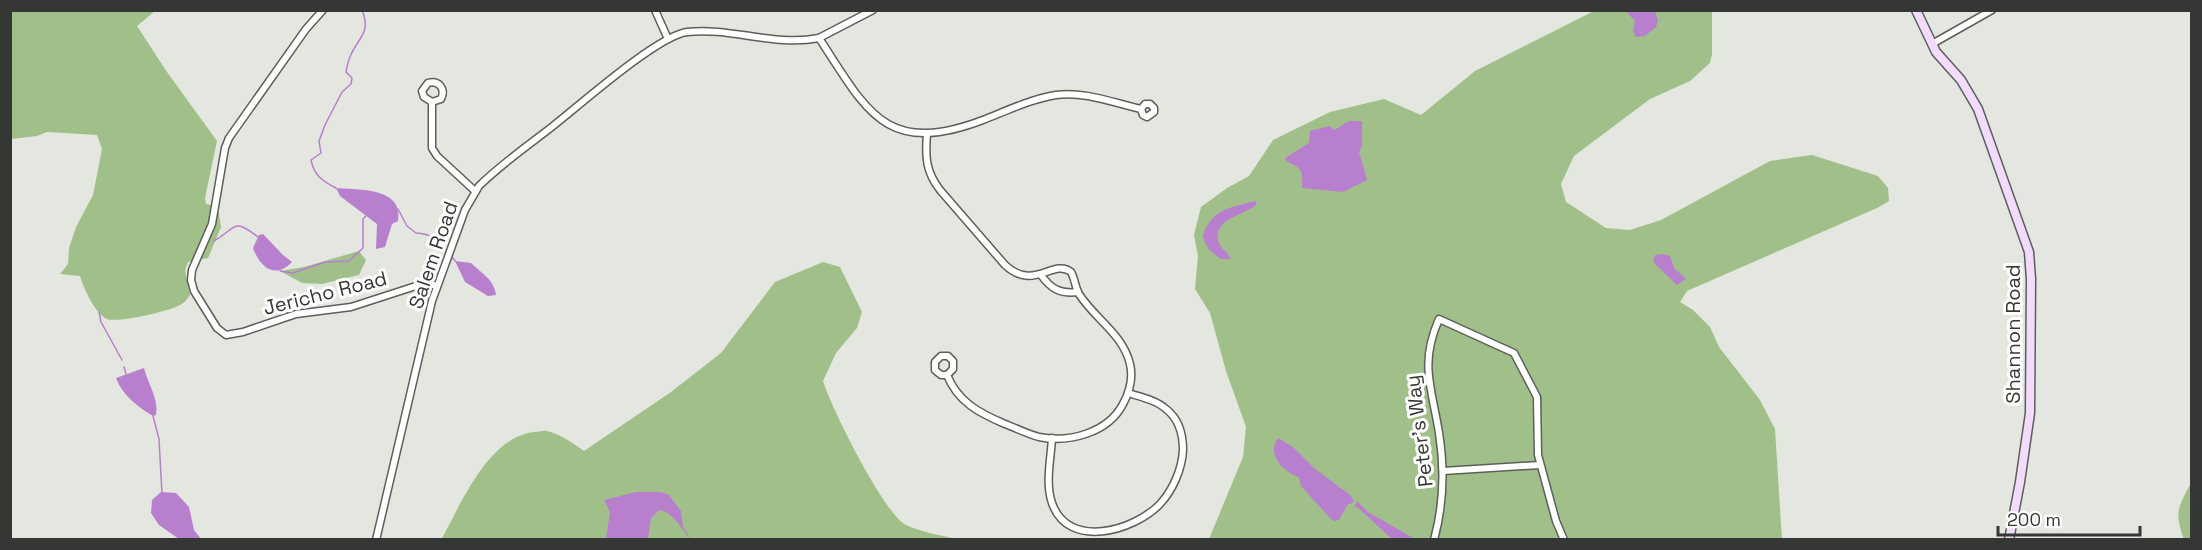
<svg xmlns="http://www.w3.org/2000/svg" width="2202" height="550" viewBox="0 0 2202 550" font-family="'Space Grotesk',sans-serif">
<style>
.green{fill:#a1c089}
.water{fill:#b77fcd}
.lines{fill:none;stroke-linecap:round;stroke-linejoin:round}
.stream{stroke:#b77fcd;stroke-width:1.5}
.street-casing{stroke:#5c605a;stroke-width:9}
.secondary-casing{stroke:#5c605a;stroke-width:11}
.street{stroke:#fff;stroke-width:6}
.secondary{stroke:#f2dbfc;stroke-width:8}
.labels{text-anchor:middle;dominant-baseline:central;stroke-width:6;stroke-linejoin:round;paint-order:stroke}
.street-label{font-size:20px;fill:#353734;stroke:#fff}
</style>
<rect width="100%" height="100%" fill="#e3e7e0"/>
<g class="green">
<path d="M11 11H155L137 26 167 72 217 141 205 198 206 204 216 206 219 214 221 227 208 258 188 262 185 270 190 295C186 301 183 304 176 307 164 312 118 323 107 319 95 314 83 287 80 276L60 274 68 264 69 248 76 227 93 195 102 149 97 135 47 132 37 136 11 139Z"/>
<path d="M1594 11H1712V54L1710 63 1690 81 1650 99 1574 156 1561 184 1566 202 1606 228 1630 230 1661 220 1770 161 1812 155 1878 176 1888 188 1889 201 1877 208 1687 291 1680 302 1693 310 1710 327 1719 347 1760 400 1775 429 1782 540 1209 539 1243 457 1246 427 1226 371 1210 313 1195 289 1198 256 1194 235 1201 207 1227 188 1249 176 1273 140 1330 112 1384 99 1421 115 1475 71Z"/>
<path d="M359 251 366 260 359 275 322 284 302 283 280 271 304 267Z"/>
<path d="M823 262 840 267 862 312 857 328 836 353 823 381C831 407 884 514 906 525 921 532 940 535 956 539L441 540C461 504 488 437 534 432 538 432 543 430 547 431 560 434 573 443 584 451L671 392 721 353 775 282Z"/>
<path d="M2191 483V539H2184C2174 513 2178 507 2191 483Z"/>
</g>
<g class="water">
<path d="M1626 11H1655L1658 21 1656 27 1645 36 1636 37 1633 31 1635 21Z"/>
<path d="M1350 121H1362V146L1359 152 1367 180 1343 192 1302 188C1303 169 1301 168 1287 162L1285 158 1309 143 1310 131 1330 126 1334 130C1340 128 1343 123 1350 121Z"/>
<path d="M336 188C358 190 404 187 398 221L392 224 385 247 376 249 377 224 340 196Z"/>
<path d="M1255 201 1257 204C1246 215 1210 219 1219 243 1221 249 1228 252 1231 259H1221C1211 252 1205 248 1203 235 1213 208 1230 208 1255 201Z"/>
<path d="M263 234 283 255 292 262C275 280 260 267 253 248L259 235Z"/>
<path d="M1663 254 1670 256 1674 268 1686 279 1677 285 1653 262 1655 255Z"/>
<path d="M455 261 471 263C481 273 494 279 496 295L488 296 465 282Z"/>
<path d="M144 368C148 384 159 399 156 415L153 416C137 406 123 396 116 378Z"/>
<path d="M1278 438 1293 447 1314 468 1350 495 1354 501 1351 504H1348L1339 520 1335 521 1331 519 1301 486 1299 477C1283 472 1266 454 1278 438Z"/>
<path d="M161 492 176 493 189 507 194 530 201 539H179L159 525 151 513 152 500Z"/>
<path d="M636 492H659L668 494 681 511 683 527 691 539C681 530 674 512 659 510L651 518 648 539H606L610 512 604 500Z"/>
<path d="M1357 501 1368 512 1415 539H1392L1357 507H1354Z"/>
</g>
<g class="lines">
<g class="stream">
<path d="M336 188C322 181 314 175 311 160L321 153 319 141 325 125 342 92 351 84 352 78 346 72C347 67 348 61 350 57 357 38 372 34 362 10"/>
<path d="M398 209 407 226 416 233C431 234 438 239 447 251"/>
<path d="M214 241C237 228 232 217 258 237"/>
<path d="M452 257 455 261"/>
<path d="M280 271 293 273 325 262 349 261 363 248V219L367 215"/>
<path d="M99 312 101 322 122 360"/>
<path d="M124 367 126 374"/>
<path d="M153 416 159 439 162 494"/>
</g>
<defs>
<g id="street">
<path d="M323 10 306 29 229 138 225 148 212 224 192 270 191 280 194 291 217 328 226 335 243 332 296 314 351 307 419 285 430 284 437 286"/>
<path d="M655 10 668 39"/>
<path d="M819 38C867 111 885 157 983 120 1006 111 1031 99 1056 95 1084 91 1114 103 1141 109L1143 115 1147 117 1154 112V108L1150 104H1145L1141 109"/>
<path d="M1932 44 1992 10"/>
<path d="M432 102 424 97 422 91 428 83C439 80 446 89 441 99L432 102V148L437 156 475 191"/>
<path d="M927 134C925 157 926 172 940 190L1005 265C1034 292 1053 258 1071 272 1075 279 1075 287 1079 294 1094 318 1123 334 1130 364 1133 377 1130 391 1123 404 1108 433 1069 443 1039 437 1027 434 1016 428 1005 424 979 413 958 402 947 375L953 369V361L948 356H941L935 362V370L941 375H947"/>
<path d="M1041 275C1051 289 1060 294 1078 292"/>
<path d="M1052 438C1051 458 1045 483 1052 503 1068 550 1134 531 1160 504 1173 490 1182 469 1183 450 1183 434 1179 419 1166 409 1156 400 1141 397 1128 393"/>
<path d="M1443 471 1540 465"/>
<path d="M376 540 432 301 465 210 479 186C501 164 529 145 553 126 580 105 657 36 687 32 731 27 775 47 819 38L873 10"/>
<path d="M1434 540C1444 503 1445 470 1439 433 1432 388 1419 364 1439 319L1514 353 1537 397 1538 455 1556 521 1564 540"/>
</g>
<path id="secondary" d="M1916 10 1936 52 1961 80 1978 109 2029 252 2031 279 2030 413 2020 482 2009 540"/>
</defs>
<use href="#street" class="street-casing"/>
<use href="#secondary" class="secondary-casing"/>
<use href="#street" class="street"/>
<use href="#secondary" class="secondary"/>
</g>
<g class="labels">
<g class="street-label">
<text transform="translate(433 255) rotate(-71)">Salem Road</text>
<text transform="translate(325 293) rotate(-14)">Jericho Road</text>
<text transform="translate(2013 334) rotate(-90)">Shannon Road</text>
<text transform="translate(1419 431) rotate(-97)">Peter's Way</text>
</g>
</g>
<rect width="2202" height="550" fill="none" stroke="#353734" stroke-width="24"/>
<path d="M1998 526v9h142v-9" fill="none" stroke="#353734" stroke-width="3"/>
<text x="2007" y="526" font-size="18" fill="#353734" stroke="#ffffff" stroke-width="4.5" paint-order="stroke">200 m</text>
</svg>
